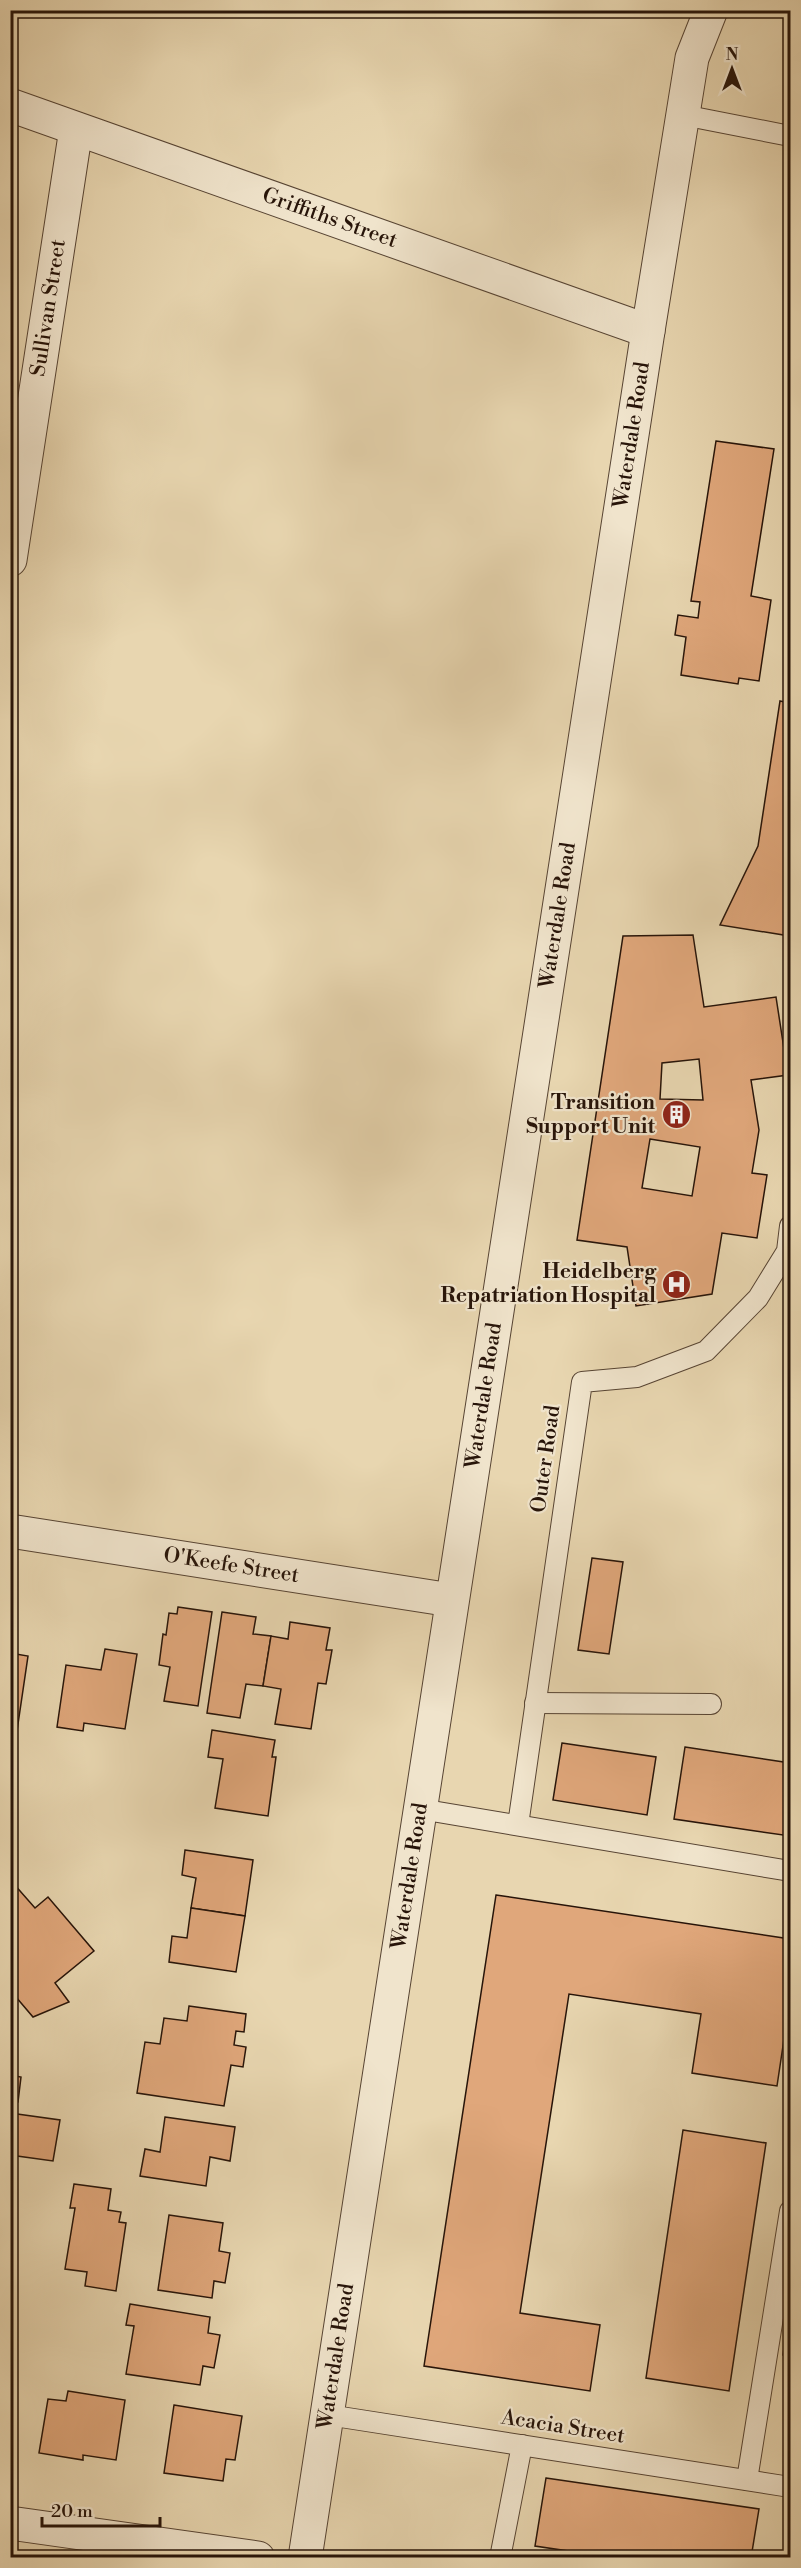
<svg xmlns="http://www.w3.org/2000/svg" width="801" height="2568" viewBox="0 0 801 2568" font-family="'Libre Bodoni',serif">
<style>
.building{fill:#e0a77b;stroke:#271409;stroke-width:1.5;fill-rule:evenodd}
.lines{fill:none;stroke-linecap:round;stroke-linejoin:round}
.service-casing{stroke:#574433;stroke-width:22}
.minor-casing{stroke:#574433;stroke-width:35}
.tertiary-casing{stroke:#574433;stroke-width:35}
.service{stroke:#f0e4cc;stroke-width:20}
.minor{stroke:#f0e4cc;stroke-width:33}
.tertiary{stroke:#f0e4cc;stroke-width:33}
.labels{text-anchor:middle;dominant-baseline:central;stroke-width:4.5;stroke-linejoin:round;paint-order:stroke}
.street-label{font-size:21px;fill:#271409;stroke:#f0e4cc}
.poi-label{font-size:21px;font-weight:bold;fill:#271409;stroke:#f0e4cc;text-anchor:end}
</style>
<rect width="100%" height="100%" fill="#e8d6b0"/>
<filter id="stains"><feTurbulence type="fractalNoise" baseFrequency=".00333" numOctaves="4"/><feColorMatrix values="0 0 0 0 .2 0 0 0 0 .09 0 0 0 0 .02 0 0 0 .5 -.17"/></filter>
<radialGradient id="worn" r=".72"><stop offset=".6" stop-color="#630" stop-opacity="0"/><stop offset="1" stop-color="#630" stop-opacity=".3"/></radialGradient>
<g class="building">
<path d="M716 441 774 449 751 596 771 600 759 681 739 678 738 684 681 675 686 637 675 635 678 615 698 618 700 602 691 601Z"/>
<path d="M780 701 790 703V936L720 925 758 846Z"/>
<path d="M693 935 704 1007 776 997 788 1075 751 1080 759 1130 752 1173 767 1175 757 1238 722 1233 712 1294 636 1306 627 1247 577 1240 623 936ZM699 1059 703 1100 660 1099 662 1063ZM650 1139 700 1147 692 1196 642 1188Z"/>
<path d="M592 1558 623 1562 609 1654 578 1650Z"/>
<path d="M178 1607 212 1612 198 1706 164 1701 170 1667 159 1665 163 1634 166 1635 169 1613 177 1614Z"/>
<path d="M222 1612 256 1617 253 1634 271 1636 263 1686 246 1684 240 1718 207 1713Z"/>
<path d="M290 1622 330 1628 326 1650H332L326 1684 318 1683 311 1729 275 1724 281 1689 263 1686 271 1636 288 1639Z"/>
<path d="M105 1649 137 1654 125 1729 84 1723 83 1731 57 1727 66 1665 101 1670Z"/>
<path d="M10 1653 28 1656 14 1751H10Z"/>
<path d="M212 1730 275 1740 272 1757H276L268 1816 215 1808 223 1759 208 1757Z"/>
<path d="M562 1743 656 1757 647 1815 553 1800Z"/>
<path d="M685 1747 790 1763V1836L674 1819Z"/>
<path d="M185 1850 253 1860 245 1916 191 1908 196 1878 182 1875Z"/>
<path d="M13 1883 35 1908 48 1897 94 1951 55 1983 69 2002 33 2017 10 1990V1885Z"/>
<path d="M496 1895 790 1939V1999L777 2086 692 2073 701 2014 569 1994 520 2313 600 2325 590 2391 424 2366Z"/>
<path d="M191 1908 245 1916 236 1972 169 1962 172 1936 187 1938Z"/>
<path d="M189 2006 246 2014 244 2032 236 2031 234 2045 246 2047 243 2067 231 2065 224 2106 137 2093 145 2042 160 2044 164 2018 187 2021Z"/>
<path d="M10 2075 21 2077 18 2102 10 2101Z"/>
<path d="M10 2113 60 2120 53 2161 10 2155Z"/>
<path d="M165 2117 235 2127 230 2161 210 2157 206 2186 140 2176 145 2149 160 2152Z"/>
<path d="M683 2130 766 2143 729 2391 646 2378Z"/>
<path d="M74 2184 111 2189 108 2210 121 2212 119 2222 126 2223 116 2291 85 2286 87 2272 65 2269 75 2208H70Z"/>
<path d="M169 2215 223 2223 219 2251 230 2253 225 2283 214 2281 212 2298 158 2290Z"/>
<path d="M130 2304 210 2317 208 2333 220 2335 214 2368 203 2366 200 2385 126 2374 134 2326 126 2325Z"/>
<path d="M787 2324H790V2357L783 2355Z"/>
<path d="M68 2391 125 2400 116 2460 83 2455V2460L39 2453 48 2399 66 2401Z"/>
<path d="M174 2405 242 2416 235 2460 226 2459 223 2481 164 2473Z"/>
<path d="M546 2478 759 2509 751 2558H567L568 2551 535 2546Z"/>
</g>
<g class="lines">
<defs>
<g id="service">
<path d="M683 115 790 136"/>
<path d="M535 1703 711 1704"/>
<path d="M420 1809 790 1871"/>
<path d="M518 1825 582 1382 637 1377 706 1351 758 1298 787 1251 790 1226"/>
<path d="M328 2415 790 2487"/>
<path d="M747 2480 790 2211"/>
<path d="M500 2558 522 2445"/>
</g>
<g id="minor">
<path id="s1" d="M10 105 648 331"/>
<path id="s2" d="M10 560 76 129"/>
<path id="s3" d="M10 1531 451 1600"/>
<path d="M10 2523 258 2558"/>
</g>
<g id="tertiary">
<path id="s4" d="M305 2558 648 331 692 58 711 10"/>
</g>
</defs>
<use href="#service" class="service-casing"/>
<use href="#minor" class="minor-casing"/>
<use href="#tertiary" class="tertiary-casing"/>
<use href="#service" class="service"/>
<use href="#minor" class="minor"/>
<use href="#tertiary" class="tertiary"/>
</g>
<defs>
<symbol id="building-disc" viewBox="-11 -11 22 22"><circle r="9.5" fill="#8f2418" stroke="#f0e4cc"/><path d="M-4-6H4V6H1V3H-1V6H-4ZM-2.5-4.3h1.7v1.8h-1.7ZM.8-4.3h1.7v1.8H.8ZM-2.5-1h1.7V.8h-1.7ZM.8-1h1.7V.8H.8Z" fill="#fff"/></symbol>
<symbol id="hospital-disc" viewBox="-11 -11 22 22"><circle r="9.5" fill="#8f2418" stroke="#f0e4cc"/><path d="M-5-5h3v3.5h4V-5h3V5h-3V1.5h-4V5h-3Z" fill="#fff"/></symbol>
</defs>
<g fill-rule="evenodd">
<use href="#building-disc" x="660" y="1098" width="33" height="33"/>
<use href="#hospital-disc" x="660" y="1268" width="33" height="33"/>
</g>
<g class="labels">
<g class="street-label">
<text stroke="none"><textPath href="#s1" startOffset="339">Griffiths Street</textPath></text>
<text stroke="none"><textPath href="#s2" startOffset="255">Sullivan Street</textPath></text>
<text stroke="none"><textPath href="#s4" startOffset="2148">Waterdale Road</textPath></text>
<text stroke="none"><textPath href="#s4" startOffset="1662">Waterdale Road</textPath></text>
<text stroke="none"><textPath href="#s4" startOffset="1176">Waterdale Road</textPath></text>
<text transform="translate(546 1459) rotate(-82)">Outer Road</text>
<text stroke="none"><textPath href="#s3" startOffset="224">O'Keefe Street</textPath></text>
<text stroke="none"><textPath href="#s4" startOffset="690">Waterdale Road</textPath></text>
<text stroke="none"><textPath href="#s4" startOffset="204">Waterdale Road</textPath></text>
<text transform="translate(563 2427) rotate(9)">Acacia Street</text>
</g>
<g class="poi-label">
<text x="655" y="1103">Transition<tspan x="655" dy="24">Support Unit</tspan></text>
<text x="656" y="1272">Heidelberg<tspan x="656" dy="24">Repatriation Hospital</tspan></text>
</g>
</g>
<rect width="801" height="2568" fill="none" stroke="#e8d6b0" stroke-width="36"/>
<rect x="12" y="12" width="777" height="2544" fill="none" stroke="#271409" stroke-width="3"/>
<rect x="18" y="18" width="765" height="2532" fill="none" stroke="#271409" stroke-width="1.5"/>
<g transform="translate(732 69)" stroke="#f0e4cc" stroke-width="4.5" paint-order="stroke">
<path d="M0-4.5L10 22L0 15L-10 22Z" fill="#271409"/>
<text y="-9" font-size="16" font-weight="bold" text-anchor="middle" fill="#271409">N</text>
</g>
<path d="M42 2517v9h118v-9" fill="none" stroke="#271409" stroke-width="3"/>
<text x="51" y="2517" font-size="18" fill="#271409" stroke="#f0e4cc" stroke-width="4.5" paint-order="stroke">20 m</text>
<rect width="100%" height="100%" filter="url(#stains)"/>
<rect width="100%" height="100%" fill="url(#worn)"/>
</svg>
